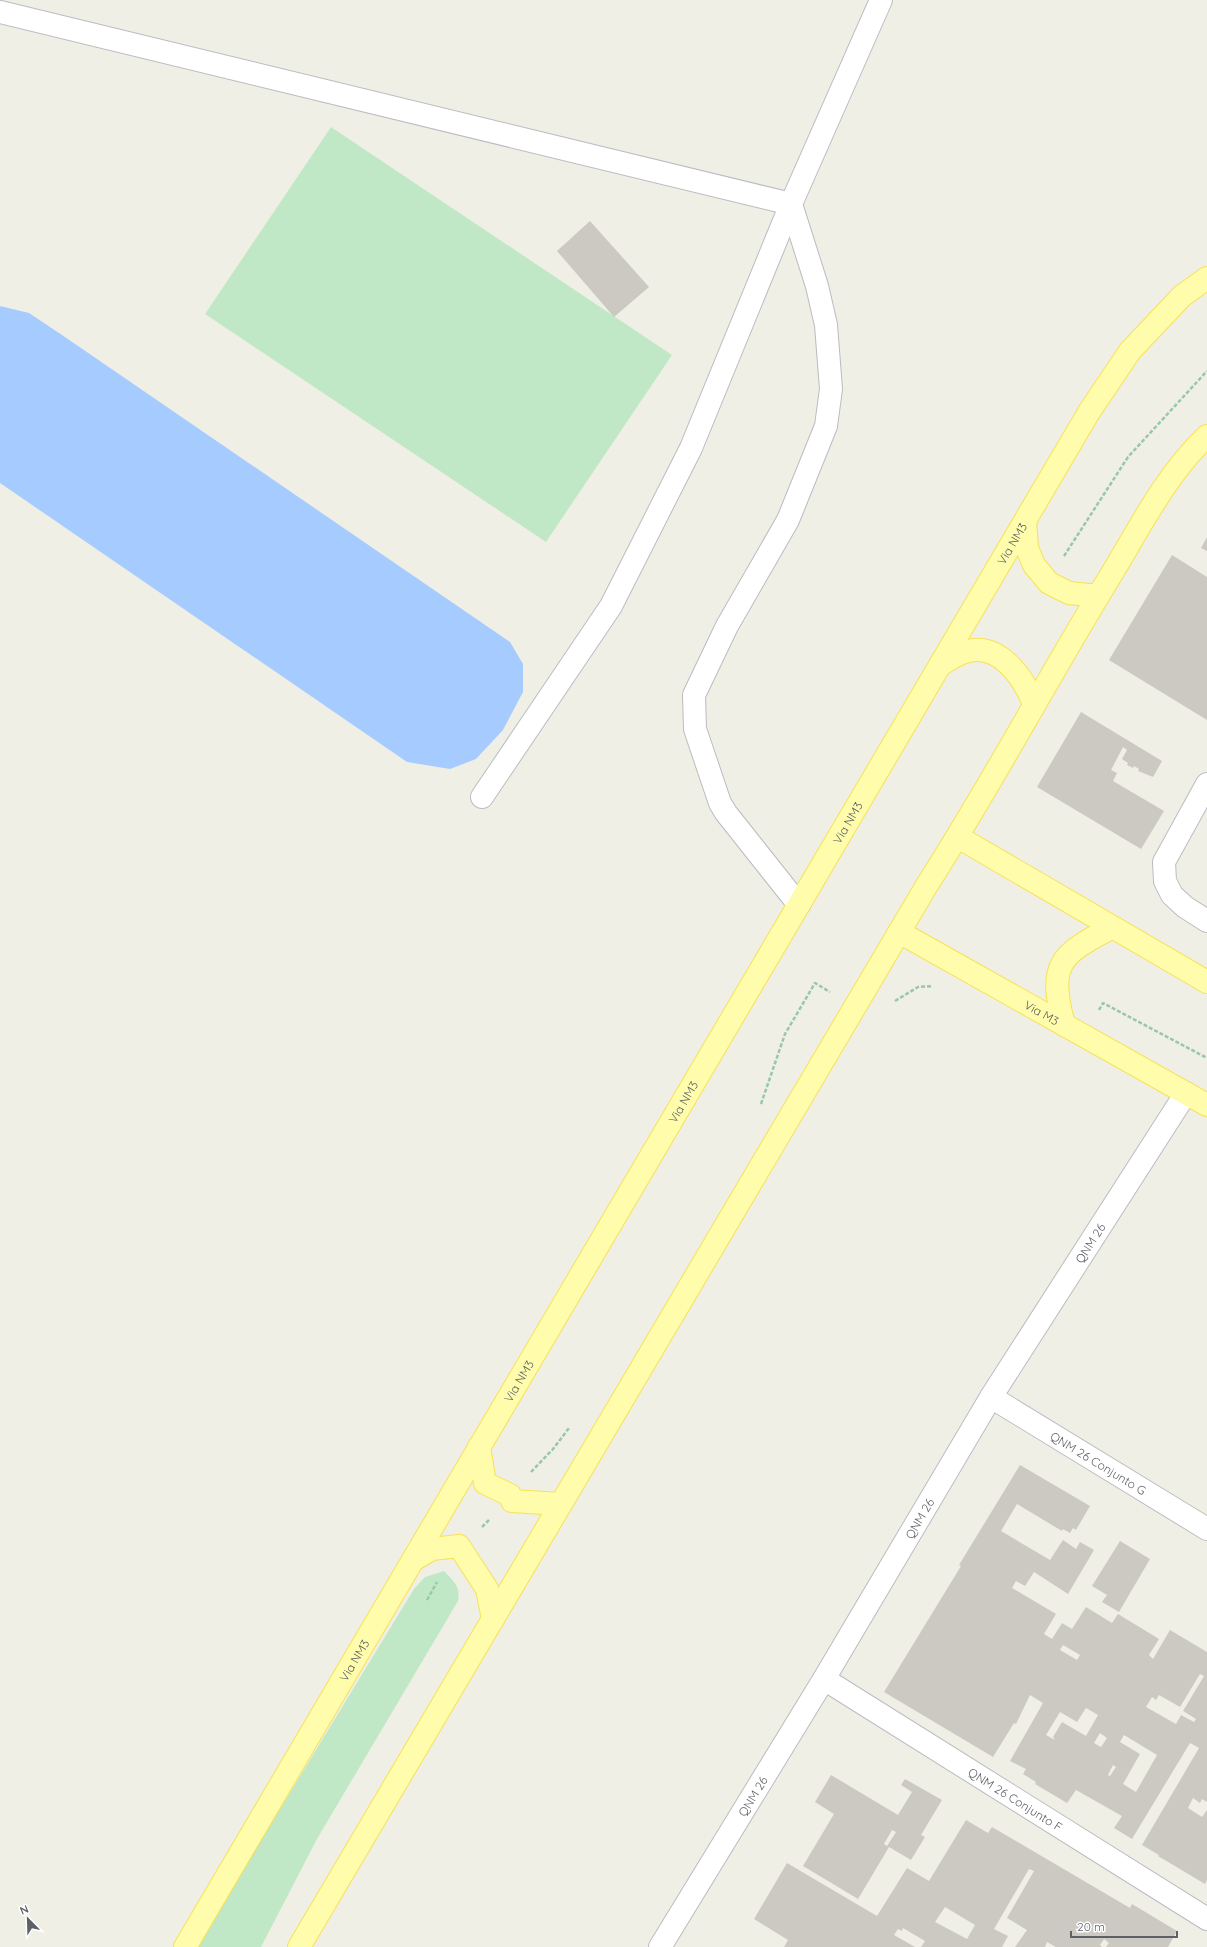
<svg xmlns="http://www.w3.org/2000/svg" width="1207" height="1947" viewBox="0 0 1207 1947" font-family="Quicksand,sans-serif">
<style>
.green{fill:#c1e8c6}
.water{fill:#a6ccff}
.building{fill:#cbc9c2;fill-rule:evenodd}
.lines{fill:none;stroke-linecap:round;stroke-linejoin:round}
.minor-casing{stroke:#babcc1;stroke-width:24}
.major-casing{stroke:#f8e156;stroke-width:24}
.path{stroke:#98c7ac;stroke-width:2.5;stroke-dasharray:4 2;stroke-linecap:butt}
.minor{stroke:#fff;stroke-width:22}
.major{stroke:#fffdab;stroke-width:22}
.labels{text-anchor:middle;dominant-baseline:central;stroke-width:3;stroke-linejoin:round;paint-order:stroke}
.street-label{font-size:12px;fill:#5d6066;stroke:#fff}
</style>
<rect width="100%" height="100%" fill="#f0efe5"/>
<g class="green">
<path d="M331 127 672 355 546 542 205 314Z"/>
<path d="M444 1571C453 1581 461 1586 458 1601L317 1839 261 1947H196L414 1589 425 1577Z"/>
</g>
<path class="water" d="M0 306 29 313 62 335 510 642 523 664V692L503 730 476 759 450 769 407 762 0 483Z"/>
<g class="building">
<path d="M590 221 649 287 614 317 557 251Z"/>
<path d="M1207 537V551L1201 548Z"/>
<path d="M1172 555 1207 577V720L1109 660Z"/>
<path d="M1081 712 1162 761 1153 777 1138 771 1139 769 1134 766 1133 768 1127 765 1128 763 1122 759 1127 750 1123 747 1111 770 1117 773 1113 781 1164 811 1141 849 1037 787Z"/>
<path d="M1020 1465 1090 1506 1076 1530 1073 1528 1070 1533 1063 1529 1062 1531 1017 1504 1001 1531 1050 1560 1063 1540 1076 1549 1080 1542 1094 1550 1068 1594 1034 1572 1025 1586 1016 1581 1012 1588 1056 1614 1044 1634 1052 1639 1062 1623 1072 1629 1086 1607 1112 1623 1118 1614 1159 1639 1149 1655 1153 1659 1170 1630 1207 1652V1802L1202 1799 1200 1803 1193 1798 1188 1808 1202 1817 1207 1810V1880L1205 1884 1158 1856 1159 1855 1142 1845 1199 1748 1190 1743 1132 1839 1114 1828 1122 1816 1076 1790 1067 1803 1035 1784 1036 1782 1023 1774 1026 1769 1010 1761 1043 1703 1030 1695 1016 1724 1014 1723 993 1757 884 1692 961 1566 959 1565ZM1063 1645 1080 1655 1077 1660 1060 1650ZM1200 1674 1204 1676 1183 1711 1196 1719 1194 1722 1181 1715 1176 1724 1146 1707 1152 1697 1156 1700 1159 1695 1180 1707ZM1086 1708 1098 1715 1086 1736 1062 1722 1053 1737 1055 1740 1046 1735 1060 1712 1077 1722ZM1100 1733 1107 1738 1101 1747 1094 1743ZM1124 1735 1157 1755 1136 1792 1123 1784 1140 1754 1120 1742ZM1113 1765 1116 1767 1110 1776 1108 1775Z"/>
<path d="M1120 1541 1150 1559 1119 1612 1102 1602 1107 1595 1092 1586Z"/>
<path d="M831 1775 898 1815 912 1792 901 1785 905 1779 942 1800 921 1835 925 1837 911 1860 889 1847 858 1899 803 1866 834 1814 815 1802ZM892 1830 896 1832 887 1846 884 1844Z"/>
<path d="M966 1820 988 1833 992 1827 1130 1908 1132 1904 1177 1931 1168 1947H1106L1109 1943 1104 1939 1100 1945 1102 1947H1056L1047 1942 1045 1947H1015L1027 1930 1007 1918 1034 1871 1029 1869 994 1929 1008 1936 1002 1947H921L925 1941 903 1928 902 1931 898 1929 894 1935 915 1947H784L788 1940 754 1919 787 1863 877 1916 907 1868 929 1881ZM945 1907 975 1925 967 1939 935 1922Z"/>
</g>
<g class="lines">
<defs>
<g id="minor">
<path d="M0 12 791 204 817 286 826 325 831 389 826 426 788 520 727 626 694 695 695 729 720 803 726 813 799 905"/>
<path d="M1207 784 1164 862 1165 881 1172 895 1185 907 1207 921"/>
<path d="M482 797 611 606 691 448 791 204 881 0"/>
<path id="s1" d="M991 1397 1207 1529"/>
<path id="s2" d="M824 1679 1207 1919"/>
<path id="s3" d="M660 1947 824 1679 991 1397 1186 1093"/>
</g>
<g id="major">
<path d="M1025 521 1027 548 1034 565 1049 583 1069 593 1098 596"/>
<path d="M940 665C947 661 954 656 962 653 997 639 1023 676 1034 704"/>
<path d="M958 837 1207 982"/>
<path id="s4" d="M899 932 1207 1105"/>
<path d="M1064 1025C1048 965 1059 955 1111 928"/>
<path d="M479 1447 485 1483 510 1495 512 1501 561 1504"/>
<path d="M413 1560 432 1549 459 1546 487 1589 493 1619"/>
<path id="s5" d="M185 1947 1089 412 1130 351 1182 296 1207 278"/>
<path d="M299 1947 927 885C993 782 1050 674 1114 570 1141 525 1168 472 1207 436"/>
</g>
</defs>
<use href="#minor" class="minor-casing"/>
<use href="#major" class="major-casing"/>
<g class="path">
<path d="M1064 556 1128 457 1207 371"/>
<path d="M895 1001 918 987 933 986"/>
<path d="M1099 1010 1103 1003 1207 1058"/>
<path d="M761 1104 785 1034 815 983 830 992"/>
<path d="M531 1472 553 1449 569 1428"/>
<path d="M482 1527 489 1520"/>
<path d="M427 1600 437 1582"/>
</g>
<use href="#minor" class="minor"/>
<use href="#major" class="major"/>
</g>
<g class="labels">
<g class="street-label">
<text stroke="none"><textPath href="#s5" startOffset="1629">Via NM3</textPath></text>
<text stroke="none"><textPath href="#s5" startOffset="1305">Via NM3</textPath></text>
<text stroke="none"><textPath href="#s4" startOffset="164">Via M3</textPath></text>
<text stroke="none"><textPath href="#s5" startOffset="981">Via NM3</textPath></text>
<text stroke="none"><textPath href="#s3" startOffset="825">QNM 26</textPath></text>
<text stroke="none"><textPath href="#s5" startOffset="657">Via NM3</textPath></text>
<text stroke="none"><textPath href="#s1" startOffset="126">QNM 26 Conjunto G</textPath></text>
<text stroke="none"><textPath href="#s3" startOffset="501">QNM 26</textPath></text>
<text stroke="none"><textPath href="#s5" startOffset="333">Via NM3</textPath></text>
<text stroke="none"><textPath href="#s3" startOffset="177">QNM 26</textPath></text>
<text stroke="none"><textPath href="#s2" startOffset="226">QNM 26 Conjunto F</textPath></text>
</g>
</g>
<g transform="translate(28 1919) rotate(337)" stroke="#ffffff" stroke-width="3" paint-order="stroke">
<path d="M0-3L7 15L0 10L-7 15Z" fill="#5d6066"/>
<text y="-6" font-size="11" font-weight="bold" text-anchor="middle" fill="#5d6066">N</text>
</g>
<path d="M1071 1931v6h106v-6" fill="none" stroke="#5d6066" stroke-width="2"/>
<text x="1077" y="1931" font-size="12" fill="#5d6066" stroke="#ffffff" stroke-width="3" paint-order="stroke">20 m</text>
</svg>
